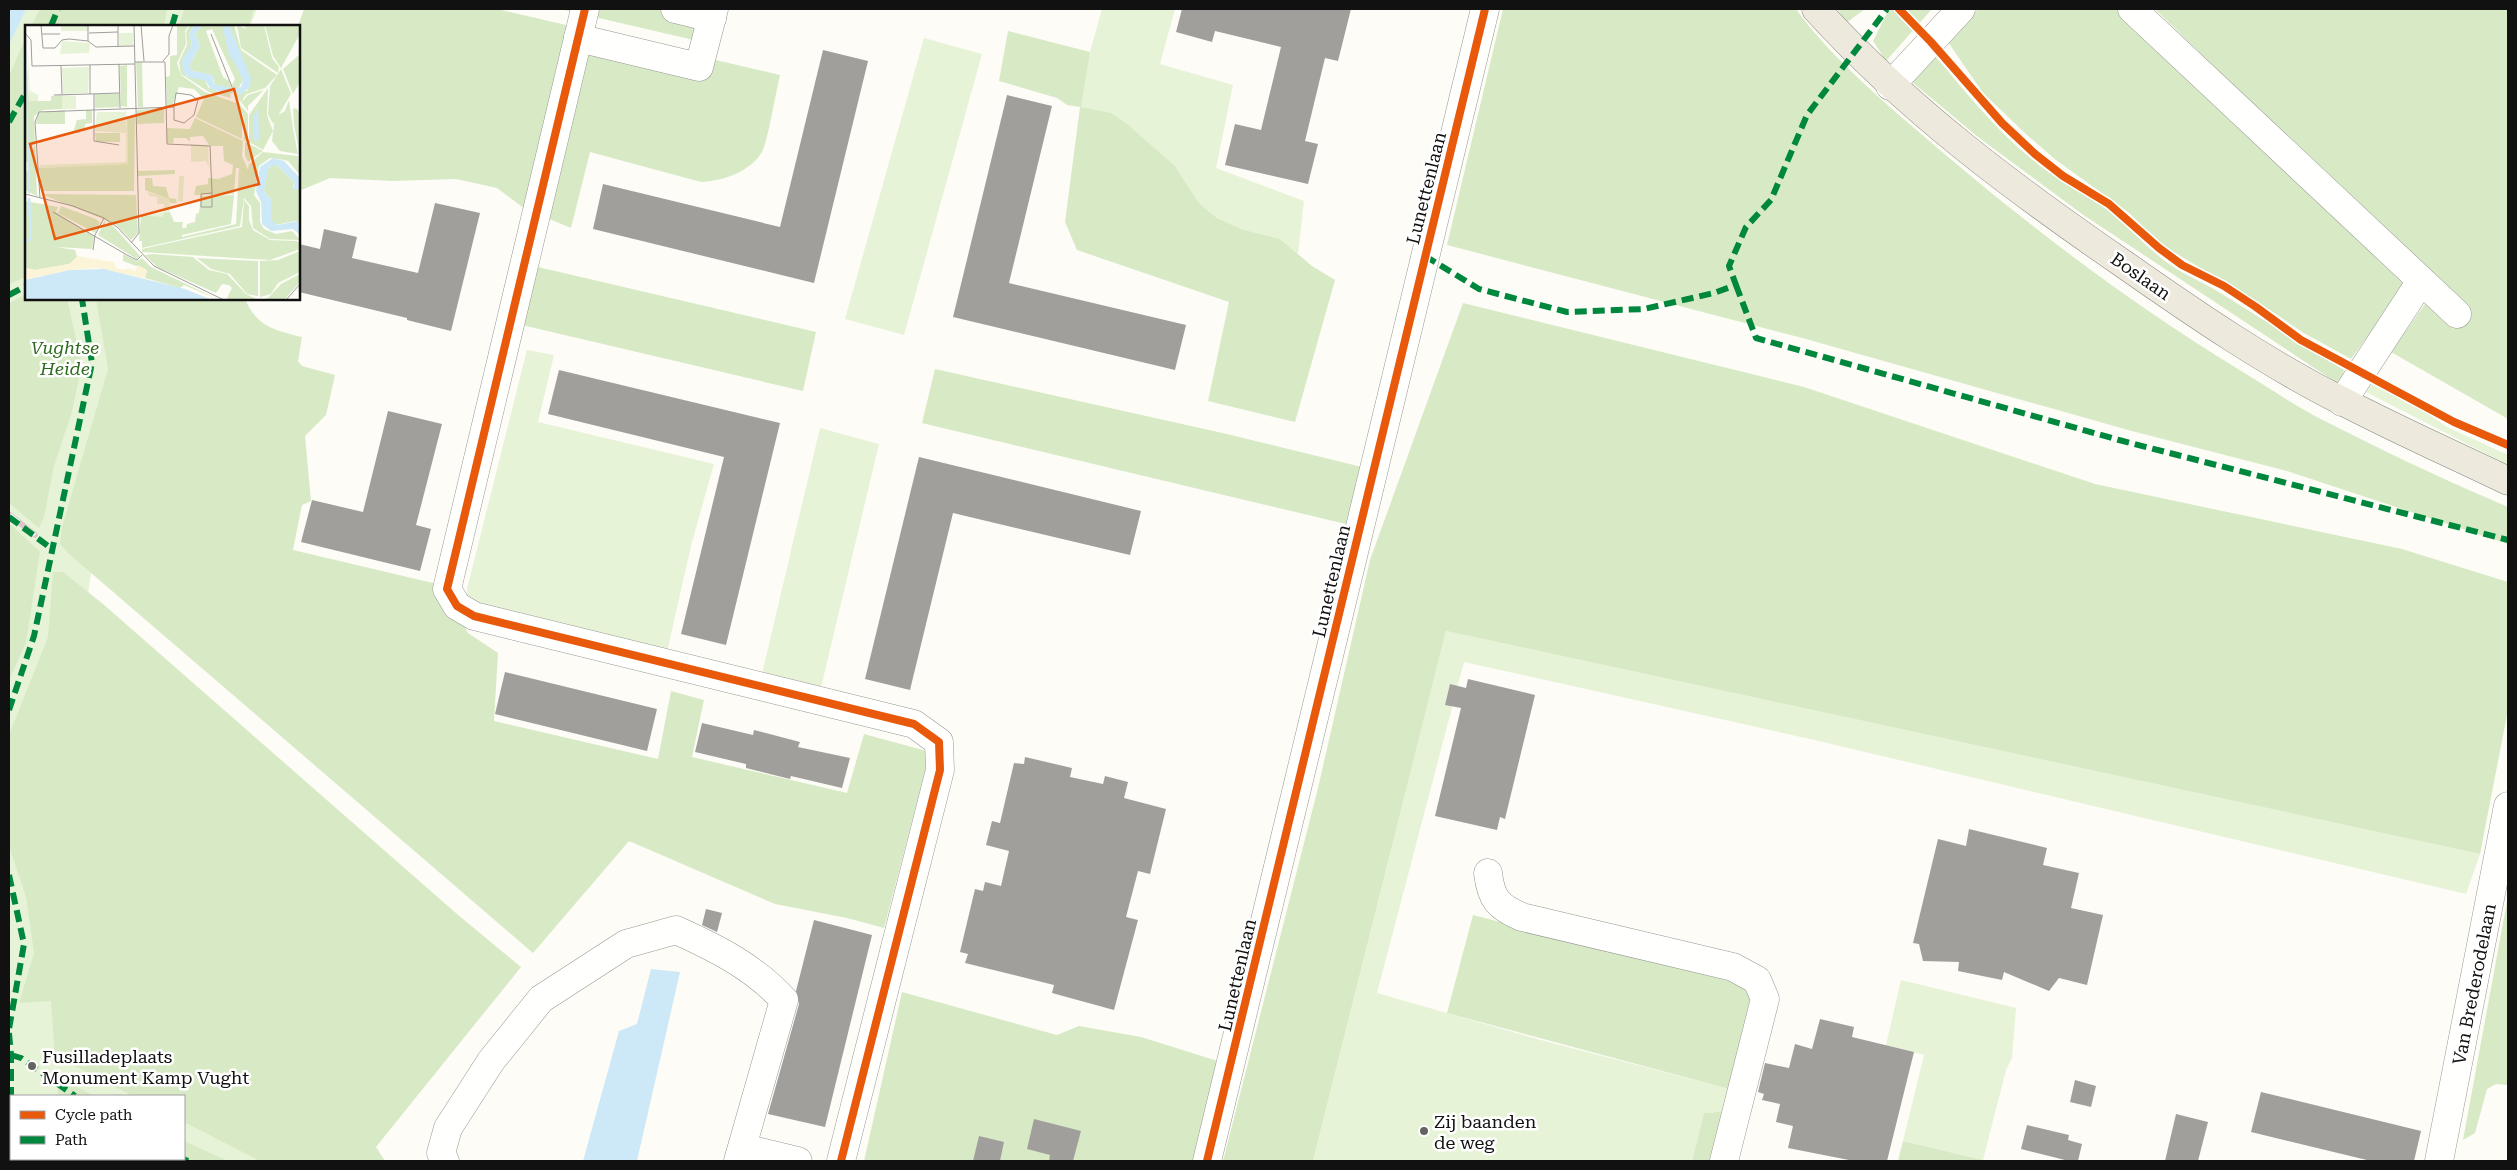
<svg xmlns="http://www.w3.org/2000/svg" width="2517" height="1170" viewBox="0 0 2517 1170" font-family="'Roboto Serif',serif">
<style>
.green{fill:#e7f3d7}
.forest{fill:#d8eac5}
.water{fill:#cde8f7}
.building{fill:#a19f9c}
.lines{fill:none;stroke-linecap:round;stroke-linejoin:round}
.minor-casing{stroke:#979795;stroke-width:29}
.major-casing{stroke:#858482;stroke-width:29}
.path{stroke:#b9b9b8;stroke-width:3;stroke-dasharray:5 2.5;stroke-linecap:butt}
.minor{stroke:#fffffe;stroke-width:28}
.major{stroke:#ede9dc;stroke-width:28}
.rail-casing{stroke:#d9c6c7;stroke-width:5.5}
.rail{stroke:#fff;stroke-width:4;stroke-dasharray:11;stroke-linecap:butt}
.quiet{stroke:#00873e;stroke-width:6;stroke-dasharray:12 6;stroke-linecap:butt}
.cycleway-casing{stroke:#fff;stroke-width:11}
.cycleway{stroke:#e8590c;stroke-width:8}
.poi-dot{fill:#646362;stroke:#fff;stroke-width:2}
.labels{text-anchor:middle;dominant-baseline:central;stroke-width:5;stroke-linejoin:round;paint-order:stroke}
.street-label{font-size:18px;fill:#111;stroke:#fff}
.park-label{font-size:18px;font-style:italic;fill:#2f6b1f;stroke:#fff}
.poi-label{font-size:18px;fill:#111;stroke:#fff;text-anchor:start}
.inset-river{fill:none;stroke:#cde8f7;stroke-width:2.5}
.inset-road{fill:none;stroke:#9f9e9b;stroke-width:1}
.view{fill:#e8590c;fill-opacity:0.15;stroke:#e8590c;stroke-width:2.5}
.inset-edge{fill:none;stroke:#111;stroke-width:2.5}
</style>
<rect width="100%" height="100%" fill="#fdfcf7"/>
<g class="green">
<path d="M9 9H257L250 26H26V299H138L127 326 57 807 154 1096H11V1159H184V1114L270 1161H9Z"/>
<path d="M1102 9H1175L1160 64 1233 85 1216 168 1304 201 1298 254 1280 239 1241 229 1217 218 1199 203 1175 166 1080 107 1090 52Z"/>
<path d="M924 38 982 54 904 335 845 319Z"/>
<path d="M527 350 554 355 538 422 714 464 692 542 664 665 467 603V589Z"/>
<path d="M2373 383 2411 402 2447 427 2508 455V465L2366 392Z"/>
<path d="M820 428 879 444 819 696 761 678Z"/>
<path d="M1446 631 2480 854 2466 894 1810 739 1464 662 1377 993 1541 1040 1729 1089V1111L1704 1113 1692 1161H1313Z"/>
<path d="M1901 980 2016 1008 2012 1058 2006 1070 1983 1160 1903 1141 1924 1055 1886 1045Z"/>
</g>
<g class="forest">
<path d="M40 9H167L164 26H31Z"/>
<path d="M184 9H254L249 26H179Z"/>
<path d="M304 9H497L780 75C776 91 768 141 762 152 750 172 723 181 701 182L590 152 571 228 525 209 497 188 456 179 392 181 330 178 299 191 298 26Z"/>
<path d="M560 9H724L711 44Z"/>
<path d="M1503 9H1796C1832 60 1899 115 1947 156 2039 234 2135 306 2238 369 2263 384 2288 401 2313 415 2377 448 2442 479 2508 507V544L2287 471 2128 430 1806 339 1447 245Z"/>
<path d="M1838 9H1865L1846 23Z"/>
<path d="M1889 9H1932L1886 61 1873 41Z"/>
<path d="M1978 9H2118L2405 285 2351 359 2302 332 2273 312 2164 246 2128 212 2056 160 2027 135 1983 93 1948 42Z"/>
<path d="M2155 9H2508V419L2391 352 2427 301 2453 329 2468 313Z"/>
<path d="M1008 31 1090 52 1081 107 1111 113 1127 124 1175 166 1199 203 1217 218 1241 229 1280 239 1312 266 1335 280 1295 422 1208 401 1229 302 1077 250 1065 222 1080 107 1067 105 1057 98 999 81Z"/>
<path d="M26 37V277L9 284V76Z"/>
<path d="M1935 56C1966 92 1996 131 2034 161 2056 180 2080 190 2103 207 2127 224 2146 248 2169 264 2186 276 2205 283 2222 294 2263 319 2303 346 2344 370L2340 385 2082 214 1978 137 1912 82Z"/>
<path d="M538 267 816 332 803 391 526 326 523 324Z"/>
<path d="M26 294V299H67L82 365 72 411 54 466 44 517 39 528 9 503V303Z"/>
<path d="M96 299H245C257 327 275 330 302 337L298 361 302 366 335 375 326 415 305 436 311 501 302 505 293 550 450 587V600L468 633 498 653 494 721 658 759 671 691 704 700 692 757 847 793 864 734 930 752 884 928 847 918 775 904 629 841 533 953 69 554 60 544 62 527 108 369Z"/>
<path d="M1463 303 1804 387 2095 484 2402 549 2508 582V710L2480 854 1446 631 1313 1161H1223L1318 788 1370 560Z"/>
<path d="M935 369 1227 434 1366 468 1350 525 922 423Z"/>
<path d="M9 523 40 552 26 643 9 680Z"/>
<path d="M53 572H63L103 604 457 914 521 967 376 1147 385 1161H260L184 1122V1096H133L55 1056 51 1001 19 1003 34 953 26 897 9 846V735L48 637Z"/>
<path d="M2508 896V1085L2496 1084 2487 1089 2475 1133 2463 1140Z"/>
<path d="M1473 915 1753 987 1729 1089 1447 1013Z"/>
<path d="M902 992 1057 1035 1079 1026 1141 1037 1221 1062 1195 1161H864Z"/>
<path d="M57 1076 94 1096H58Z"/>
<path d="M1729 1111 1719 1161H1692L1704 1113Z"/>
<path d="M184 1141 228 1161H143L138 1159H184Z"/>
<path d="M1903 1141 1983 1160 1898 1161Z"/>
</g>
<g class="water">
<path d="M9 9H26L9 45Z"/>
<path d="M651 969 680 972 637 1161H583L619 1031 637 1024Z"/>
<path d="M41 1159H138L143 1161H40Z"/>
</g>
<g class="building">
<path d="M1182 9H1351L1338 61 1325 58 1305 141 1318 144 1308 184 1225 165 1235 124 1261 130 1281 47 1215 31 1212 42 1176 32Z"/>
<path d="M823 50 868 61 814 283 593 229 603 184 780 227Z"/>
<path d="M1007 95 1052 106 1009 283 1186 325 1175 370 953 317Z"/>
<path d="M435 203 480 213 451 331 407 320V318L299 292V244L320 249 324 229 357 237 352 258 418 273Z"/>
<path d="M559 370 780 423 726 645 681 634 724 457 548 414Z"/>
<path d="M388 411 442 424 416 525 431 529 420 571 301 542 312 500 363 512Z"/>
<path d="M919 457 1141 511 1130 555 953 513 910 690 865 679Z"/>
<path d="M505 672 657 709 647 751 495 714Z"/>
<path d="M1468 679 1535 695 1505 819 1500 817 1497 830 1435 816 1461 708 1445 705 1450 684 1466 688Z"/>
<path d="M702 723 753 735 754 730 800 742 798 747 850 758 842 788 791 776 790 779 746 768V764L695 752Z"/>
<path d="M1025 757 1072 768 1070 777 1103 784 1105 776 1128 782 1124 798 1166 809 1150 874 1138 871 1126 917 1138 920 1114 1010 1052 993 1054 985 965 963 968 954 960 952 975 889 983 891 985 882 1001 886 1009 851 986 845 992 821 1000 823 1014 763 1024 764Z"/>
<path d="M1969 829 2047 848 2043 865 2079 873 2071 908 2103 915 2087 985 2059 978 2049 991 2004 972 2002 980 1958 971 1959 962 1923 961 1919 944 1913 943 1938 839 1966 846Z"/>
<path d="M706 909 722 913 717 932 702 925Z"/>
<path d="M814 920 872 935 825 1127 768 1114 799 1004 796 991Z"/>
<path d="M1820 1019 1854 1027 1852 1037 1914 1052 1887 1161H1854L1788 1148 1793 1126 1776 1122 1780 1104 1762 1100 1764 1094 1758 1092 1765 1063 1789 1068 1795 1044 1812 1049Z"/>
<path d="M2075 1080 2096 1086 2091 1107 2070 1102Z"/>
<path d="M2261 1092 2421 1131 2414 1161H2371L2251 1132Z"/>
<path d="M2176 1114 2208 1122 2198 1161H2165Z"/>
<path d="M1034 1119 1081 1131 1073 1161H1049L1050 1155 1027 1149Z"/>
<path d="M2027 1125 2069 1135 2068 1140 2082 1144 2078 1161H2069L2021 1149Z"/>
<path d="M979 1136 1004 1142 1000 1161H973Z"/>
</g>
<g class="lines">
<defs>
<g id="minor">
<path d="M585 9 447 589 457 606 474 616 914 724 939 742 940 770 841 1161"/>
<path d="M675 9 712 18"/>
<path d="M2132 9 2457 314"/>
<path d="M578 38 699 67 714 9"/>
<path d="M1890 86 1961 9"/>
<path d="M2342 402 2421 281"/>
<path d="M1488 873C1491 899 1498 907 1522 917L1733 967 1757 980 1765 999 1724 1161"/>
<path d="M10 1130 11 1137"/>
<path d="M743 1148 798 1161"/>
<path d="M14 1159V1161"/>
<path d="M445 1161 441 1153 448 1128 491 1061 541 999 626 944 676 930C716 948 754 967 784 1000L738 1161"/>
<path d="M1207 1161 1485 9"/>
<path d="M2439 1161 2508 806"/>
</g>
<path id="major" d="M1816 9C1908 110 2013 188 2125 265 2195 314 2268 364 2344 402 2398 430 2454 455 2508 481"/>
</defs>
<use href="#minor" class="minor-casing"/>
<use href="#major" class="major-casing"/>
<path class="path" d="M9 1054 11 1055"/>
<use href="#minor" class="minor"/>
<use href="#major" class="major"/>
<defs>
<path id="rail" d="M10 515 35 535"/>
</defs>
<use href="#rail" class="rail-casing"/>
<use href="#rail" class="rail"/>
<g class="quiet">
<path d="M51 26 58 9"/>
<path d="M172 26 177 9"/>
<path d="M9 122 26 92"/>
<path d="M1425 256 1479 289 1567 312 1644 309 1714 293 1736 285 1729 266 1746 227 1771 200 1807 115 1887 9"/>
<path d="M1736 285 1756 338 2119 440 2508 540"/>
<path d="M9 295 26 286"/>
<path d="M9 517 52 549"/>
<path d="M9 710 34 636 92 363 82 299"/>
<path d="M9 875 24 944 9 1029"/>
<path d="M9 1033 11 1055V1137"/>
<path d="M11 1055 21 1058 75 1096"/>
<path d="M14 1159V1161"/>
<path d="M183 1159 188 1161"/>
</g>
<defs>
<g id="cycleway">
<path d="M585 9 447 589 457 606 474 616 914 724 939 742 940 770 841 1161"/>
<path d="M1899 9 1931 42 2002 123 2035 154 2063 176 2109 204 2159 248 2182 265 2224 286 2256 307 2301 340 2454 422 2508 445"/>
<path d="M1207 1161 1485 9"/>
</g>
</defs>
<use href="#cycleway" class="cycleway-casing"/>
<use href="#cycleway" class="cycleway"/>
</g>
<g class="poi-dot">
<circle cx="32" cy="1066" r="5"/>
<circle cx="1424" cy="1131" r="5"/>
</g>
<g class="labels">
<g class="street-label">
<text transform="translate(1426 188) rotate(-76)">Lunettenlaan</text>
<text transform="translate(2141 276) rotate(35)">Boslaan</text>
<text transform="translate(1331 581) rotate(-77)">Lunettenlaan</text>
<text transform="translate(1237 975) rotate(-77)">Lunettenlaan</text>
<text transform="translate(2474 984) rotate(-79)">Van Brederodelaan</text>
</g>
<g class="park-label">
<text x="65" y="347">Vughtse<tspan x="65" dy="21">Heide</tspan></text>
</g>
<g class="poi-label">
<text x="42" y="1056">Fusilladeplaats<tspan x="42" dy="21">Monument Kamp Vught</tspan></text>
<text x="1434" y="1121">Zij baanden<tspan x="1434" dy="21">de weg</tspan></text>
</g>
</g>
<g transform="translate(25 25)">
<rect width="275" height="275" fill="#fdfcf7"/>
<path d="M36 0H63V6H36ZM94 8H108V21H94ZM2 10 5 66 13 70V76H4ZM37 16 65 18 64 28 35 29ZM64 42 63 68 38 69 37 43ZM37 70 51 71V84H37ZM101 84 103 139 14 143 15 140 101 137V108L70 106 72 87H100ZM166 119 183 120 184 142 181 136 166 137ZM154 151H159L158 176H153ZM123 167 144 174 145 187 139 188 137 192 124 193V190L139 187V179H132V172L124 171Z" fill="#e7f3d7"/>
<path d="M152 0H164L160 6 161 19 152 38 156 50 180 67 211 78 217 94V114L171 92 179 74 169 64 154 62 148 79 142 81 141 52 145 51V31L152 30ZM165 0H169L164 9 167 19 161 51 180 55 183 62 194 67 205 63 190 60 187 50 168 46 164 42 175 20 170 9 177 0H197L218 55 213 64 214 69 223 65 204 0H209L216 25 252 50 240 63 222 69 219 72 217 77 223 70 239 65 223 81V86L211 71 207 60 210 54 187 4 181 6 198 52 204 56 208 68 205 69 206 73 184 67 156 49 154 37 162 20 161 7ZM212 0 221 4 219 0H239L247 33 254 42 253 48 216 23ZM240 0H275V9L256 43 248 31ZM0 9 4 76H26V71L37 70V84L18 85 9 91 10 118H5V124L8 125 10 120 12 171 0 165V145L3 147V137H0ZM275 29V57L268 69 258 44ZM111 37H117L118 82H113ZM102 40V82L96 81 95 41ZM256 44 266 69 248 99 243 89 245 61ZM243 63 242 90 248 106 238 125 224 117V90ZM70 69H94V82L70 83ZM264 75 268 104 273 129 255 126 247 116 250 92 260 86ZM213 77 223 89V117L219 115V93ZM139 83V98L112 99V85ZM271 83 275 88V131L269 100 268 84ZM40 85V99H11L13 88ZM61 85H67V98L60 99V104H55V108H48L52 95 61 94ZM102 91H110L109 166H17L14 143 103 139ZM170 93 218 116 217 131 223 145 215 201 117 223V216H114L116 190 137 192 139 188 145 187 149 197H158L157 203H161L162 199 170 197 171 189 174 188 176 171 209 170 206 199 157 210V212L211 199 214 143H211L209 169 169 170 171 161 183 159V153L193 154 207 149 208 140 199 136 198 121H185L178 111 165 112V117L161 113H149L148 118H142V103L165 104ZM70 108H95V117H71ZM220 117 238 126 223 137 220 131ZM238 127 273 131 275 150 263 136 254 134 245 133 234 141 229 170 235 178V197L239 204 251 209 267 206 275 215 245 214 228 203 226 181 219 173 220 158 224 139ZM247 140H252L268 156V163L275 164V199L270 196 250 200 246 195V174L239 167 242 145ZM150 145V149L113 151V146ZM120 153H127L128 161 141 162 144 173 151 174 152 178H145L144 174 120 165ZM16 169 111 170 113 208 106 215 90 199ZM219 175 224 181V195L228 205 245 215 271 216 275 218V224L245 235 117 227V224L217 202ZM0 176 33 182 31 187 69 211 67 224 31 222 50 225 52 232 45 239 10 245 0 243ZM36 181 71 194 75 198 70 208 33 188ZM80 195V201L84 197 91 204 115 231 112 234 73 210ZM275 226V247L253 258 246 269 235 272V236L253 235ZM98 229 112 236 117 233 126 242 190 273 159 260 155 263 120 253 122 245 98 236ZM127 229 168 232 184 245 202 249 221 269 233 275H205L202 273 207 263 204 260 197 259 191 268 132 242 120 230ZM172 233 233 236V271L222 269 205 249 186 244ZM275 249V257L259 275H235L243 273 256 259Z" fill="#d8eac5"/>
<path d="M53 231 89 237 91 243 98 245 103 243 110 246 113 240 122 245 120 253 71 243 45 245 0 255V243L10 245 44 239Z" fill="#fcf4d9"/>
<path d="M0 0H1L5 169 3 168ZM169 0H177L170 9 175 20 164 42 168 46 187 50 189 59 205 63V69L186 64 180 55 165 53 158 47 157 35 167 19 164 9ZM197 0H204L226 53 225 62 215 70 210 63 216 62 218 55 208 34 205 33ZM233 83 234 113 231 116 228 114 229 90ZM248 133 259 136 275 153V164L269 165 268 156 252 140 244 142 239 167 246 174V195L252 200 273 196 275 210 268 204 246 206 237 199 236 177 231 166 235 142ZM79 244 160 264 187 275H0V255L45 245Z" fill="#cde8f7"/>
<path class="inset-river" d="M0 216 6 214 4 173"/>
<path class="inset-road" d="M16 0 18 23H30L37 15 44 14 63 16 71 22 109 21M93 0V22M116 0 119 36M0 8 6 15 7 41 110 39M64 8 93 7M17 9H35M186 9 209 67M63 16V0M138 36 144 29V11L148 0M110 37H140L142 119 185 121 187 168 176 169V182H187V168M94 39 95 83M65 40V69L94 68M36 41 37 69M69 69V116L94 120M29 70 65 69M0 169 48 181 79 193 92 202 129 241 199 275M15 173 10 97 14 87 149 82 151 68 166 70 173 75 169 90 159 98 149 95V82M28 187 102 230 112 235 117 230M106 218 114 208 109 0M68 225 70 210 79 193M261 275 275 259"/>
<path class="view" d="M209 64 234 159 30 214 5 119Z"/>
<rect width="275" height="275" class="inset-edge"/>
</g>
<rect width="2517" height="1170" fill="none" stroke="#111111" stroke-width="20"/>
<rect x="10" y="1095" width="175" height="65" fill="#ffffff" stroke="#a0a0a0"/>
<rect x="20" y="1111" width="25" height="8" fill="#e8590c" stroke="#a0a0a0"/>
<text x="55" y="1120" font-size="15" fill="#111111">Cycle path</text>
<rect x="20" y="1136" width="25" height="8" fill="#00873e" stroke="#a0a0a0"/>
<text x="55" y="1145" font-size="15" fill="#111111">Path</text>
</svg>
